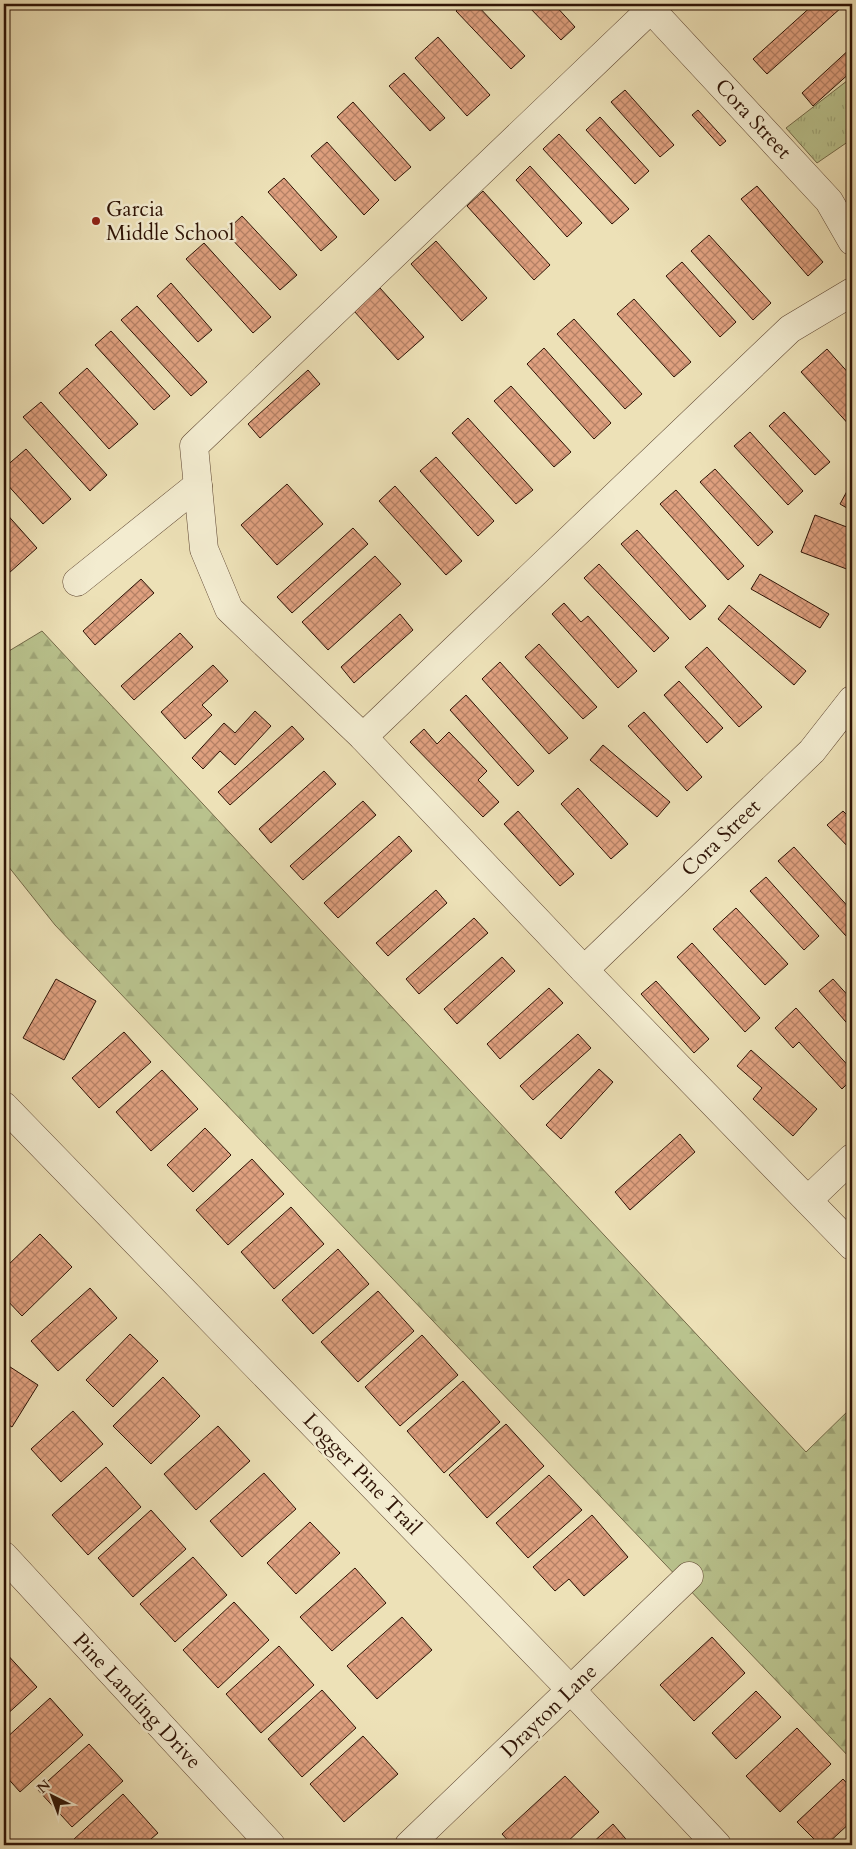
<svg xmlns="http://www.w3.org/2000/svg" width="856" height="1849" viewBox="0 0 856 1849" font-family="Cardo,serif">
<style>
.grass{fill:url(#grass-tufts);stroke:#746a49}
.forest{fill:url(#forest-firs);stroke:#746a49}
.building{fill:url(#building-cross-hatch);stroke:#2e1305}
.lines{fill:none;stroke-linecap:round;stroke-linejoin:round}
.minor-casing{stroke:#5e4632;stroke-width:29}
.minor{stroke:#f3ecd0;stroke-width:28}
.poi-dot{fill:#8f2418;stroke:#f3ecd0;stroke-width:2}
.labels{text-anchor:middle;dominant-baseline:central;stroke-width:5;stroke-linejoin:round;paint-order:stroke}
.street-label{font-size:21px;fill:#2e1305;stroke:#f3ecd0}
.poi-label{font-size:21px;fill:#2e1305;stroke:#f3ecd0;text-anchor:start}
</style>
<defs>
<pattern id="grass-tufts" width="24" height="20" patternUnits="userSpaceOnUse" patternTransform="scale(1.25)"><rect width="24" height="20" fill="#b9c28d"/><path d="M3 7l-1-3M5 7V3M7 7l1-3M15 17l-1-3M17 17v-4M19 17l1-3" fill="none" stroke="#9fa678"/></pattern>
<pattern id="forest-firs" width="22" height="20" patternUnits="userSpaceOnUse" patternTransform="scale(1.25)"><rect width="22" height="20" fill="#b9c28d"/><path d="M5 1l3.5 6h-7zM16 11l3.5 6h-7z" fill="#9fa678"/></pattern>
<pattern id="building-cross-hatch" width="8" height="8" patternUnits="userSpaceOnUse" patternTransform="scale(1.25)"><rect width="8" height="8" fill="#dfa07f"/><path d="M0 0l8 8M0 8l8-8" fill="none" stroke="#b58166"/></pattern>
</defs>
<rect width="100%" height="100%" fill="#ede1b7"/>
<filter id="stains"><feTurbulence type="fractalNoise" baseFrequency=".004" numOctaves="4"/><feColorMatrix values="0 0 0 0 .2 0 0 0 0 .09 0 0 0 0 .02 0 0 0 .5 -.17"/></filter>
<radialGradient id="worn" r=".72"><stop offset=".6" stop-color="#630" stop-opacity="0"/><stop offset="1" stop-color="#630" stop-opacity=".3"/></radialGradient>
<path class="grass" d="M852 77V139L817 163 786 128Z"/>
<path class="forest" d="M42 631 806 1452 852 1407V1760L55 925 4 861V654Z"/>
<g class="building">
<path d="M464 4H476L525 56 511 69 456 11Z"/>
<path d="M526 4H554L575 27 561 40Z"/>
<path d="M814 4H839L842 7 767 74 753 59Z"/>
<path d="M438 37 490 95 467 116 415 58Z"/>
<path d="M852 47V71L813 106 802 93Z"/>
<path d="M404 73 445 118 430 131 389 86Z"/>
<path d="M625 90 674 145 660 157 611 102Z"/>
<path d="M353 102 411 167 395 181 337 117Z"/>
<path d="M698 110 726 141 720 146 692 115Z"/>
<path d="M600 117 649 171 635 184 586 130Z"/>
<path d="M559 134 629 209 612 224 543 149Z"/>
<path d="M327 142 379 200 364 215 311 156Z"/>
<path d="M530 166 582 223 567 237 516 180Z"/>
<path d="M284 178 337 237 321 251 268 192Z"/>
<path d="M757 186 823 262 808 276 741 199Z"/>
<path d="M483 191 550 265 534 280 467 206Z"/>
<path d="M242 216 297 275 280 290 225 232Z"/>
<path d="M709 235 771 303 753 320 691 251Z"/>
<path d="M436 241 487 298 462 321 411 264Z"/>
<path d="M204 243 271 317 253 333 186 259Z"/>
<path d="M682 262 736 322 720 337 666 276Z"/>
<path d="M171 283 212 330 198 342 157 296Z"/>
<path d="M380 288 424 337 398 360 354 311Z"/>
<path d="M634 299 691 362 674 377 617 314Z"/>
<path d="M137 306 207 382 191 396 121 320Z"/>
<path d="M574 319 642 394 625 409 557 334Z"/>
<path d="M111 331 170 396 154 410 95 345Z"/>
<path d="M544 348 611 423 594 439 527 364Z"/>
<path d="M827 349 852 377V428L801 372Z"/>
<path d="M87 368 138 424 109 449 59 393Z"/>
<path d="M308 370 320 384 260 438 248 424Z"/>
<path d="M511 386 571 452 554 467 494 401Z"/>
<path d="M41 402 107 475 90 491 23 417Z"/>
<path d="M784 412 830 462 815 475 769 426Z"/>
<path d="M468 418 533 490 516 504 452 433Z"/>
<path d="M750 432 803 491 788 505 734 446Z"/>
<path d="M26 449 71 499 43 524 4 481V468Z"/>
<path d="M436 457 494 521 478 536 420 471Z"/>
<path d="M715 469 773 532 758 546 700 482Z"/>
<path d="M852 482V511L840 504Z"/>
<path d="M287 484 323 524 277 565 241 525Z"/>
<path d="M395 486 462 561 446 575 379 501Z"/>
<path d="M676 490 744 566 728 580 660 504Z"/>
<path d="M4 511 37 548 9 573 4 568Z"/>
<path d="M815 515 852 529V571L801 552Z"/>
<path d="M353 528 368 544 292 613 277 597Z"/>
<path d="M637 530 706 606 690 620 621 544Z"/>
<path d="M375 556 401 584 328 650 302 622Z"/>
<path d="M599 564 669 638 654 652 584 578Z"/>
<path d="M760 574 829 614 820 628 751 589Z"/>
<path d="M141 579 154 593 95 645 83 631Z"/>
<path d="M564 603 581 622 588 616 637 671 618 688 552 614Z"/>
<path d="M729 605 806 671 794 685 718 619Z"/>
<path d="M400 614 413 630 354 683 341 667Z"/>
<path d="M180 633 193 647 134 700 121 686Z"/>
<path d="M539 644 597 707 583 719 525 657Z"/>
<path d="M707 647 762 707 739 727 685 667Z"/>
<path d="M500 662 568 738 549 754 482 679Z"/>
<path d="M213 665 228 681 202 705 212 715 185 739 161 712Z"/>
<path d="M679 681 723 728 707 743 664 695Z"/>
<path d="M466 695 534 771 518 786 450 710Z"/>
<path d="M255 711 271 726 235 765 220 751 203 769 192 758 224 723 235 733Z"/>
<path d="M644 712 702 777 687 791 628 726Z"/>
<path d="M292 726 304 739 230 805 218 792Z"/>
<path d="M424 729 437 744 449 732 487 771 478 780 499 802 483 817 410 742Z"/>
<path d="M603 745 670 802 657 817 590 760Z"/>
<path d="M324 771 336 784 271 843 259 829Z"/>
<path d="M578 788 628 844 611 859 561 804Z"/>
<path d="M363 801 376 815 303 880 290 866Z"/>
<path d="M518 811 574 874 560 886 504 824Z"/>
<path d="M843 811 852 820V851L827 825Z"/>
<path d="M399 836 412 851 338 918 324 903Z"/>
<path d="M794 847 852 911V931L846 936 778 861Z"/>
<path d="M766 877 819 936 804 950 750 891Z"/>
<path d="M436 890 447 903 388 956 376 943Z"/>
<path d="M736 908 788 964 765 985 713 929Z"/>
<path d="M474 918 488 933 419 994 406 979Z"/>
<path d="M692 943 760 1018 745 1032 677 957Z"/>
<path d="M502 957 515 971 457 1024 444 1009Z"/>
<path d="M56 979 96 1001 64 1060 23 1038Z"/>
<path d="M833 979 852 1000V1029L819 991Z"/>
<path d="M656 981 709 1039 694 1053 641 994Z"/>
<path d="M549 988 563 1003 500 1059 487 1044Z"/>
<path d="M796 1008 852 1070V1079L842 1089 799 1042 793 1048 775 1028Z"/>
<path d="M124 1032 151 1062 99 1108 72 1078Z"/>
<path d="M578 1034 591 1048 533 1100 520 1086Z"/>
<path d="M751 1050 817 1109 793 1136 753 1099 762 1088 737 1066Z"/>
<path d="M599 1069 613 1082 561 1139 546 1125Z"/>
<path d="M162 1070 198 1109 151 1151 116 1112Z"/>
<path d="M205 1128 231 1155 193 1192 167 1165Z"/>
<path d="M680 1134 695 1152 630 1210 615 1192Z"/>
<path d="M252 1159 284 1194 228 1245 196 1210Z"/>
<path d="M291 1207 324 1244 274 1289 241 1252Z"/>
<path d="M40 1234 72 1267 22 1316 4 1297V1269Z"/>
<path d="M338 1249 369 1284 313 1334 282 1300Z"/>
<path d="M90 1288 117 1318 58 1371 31 1341Z"/>
<path d="M378 1291 414 1331 358 1382 321 1342Z"/>
<path d="M130 1334 158 1361 113 1407 86 1380Z"/>
<path d="M422 1335 458 1375 400 1426 365 1387Z"/>
<path d="M4 1363 38 1385 12 1427 4 1422Z"/>
<path d="M163 1377 200 1416 151 1464 113 1426Z"/>
<path d="M463 1381 500 1422 444 1473 407 1431Z"/>
<path d="M73 1411 103 1444 61 1482 31 1449Z"/>
<path d="M506 1424 544 1466 487 1518 449 1475Z"/>
<path d="M218 1426 250 1461 196 1510 164 1474Z"/>
<path d="M106 1467 141 1507 88 1555 52 1515Z"/>
<path d="M264 1473 296 1509 242 1557 210 1521Z"/>
<path d="M549 1475 582 1510 528 1558 496 1523Z"/>
<path d="M151 1510 186 1549 133 1597 98 1558Z"/>
<path d="M592 1515 628 1557 584 1596 569 1579 555 1591 533 1567Z"/>
<path d="M310 1522 340 1553 296 1594 267 1563Z"/>
<path d="M193 1557 227 1595 175 1642 140 1604Z"/>
<path d="M355 1568 386 1603 332 1651 300 1617Z"/>
<path d="M234 1602 269 1640 218 1688 183 1650Z"/>
<path d="M402 1617 432 1650 377 1699 347 1666Z"/>
<path d="M712 1637 745 1673 694 1721 660 1685Z"/>
<path d="M279 1646 314 1685 261 1733 226 1694Z"/>
<path d="M4 1651 37 1687 4 1717Z"/>
<path d="M322 1690 356 1728 302 1777 268 1739Z"/>
<path d="M756 1691 781 1717 736 1759 712 1733Z"/>
<path d="M50 1698 83 1735 20 1792 4 1774V1740Z"/>
<path d="M797 1728 831 1764 780 1812 746 1776Z"/>
<path d="M363 1736 398 1774 344 1822 310 1784Z"/>
<path d="M89 1744 123 1781 72 1827 38 1790Z"/>
<path d="M565 1776 599 1812 564 1845H512L502 1834Z"/>
<path d="M843 1779 852 1789V1821L826 1845H820L797 1822Z"/>
<path d="M123 1794 158 1833 144 1845H78L73 1840Z"/>
<path d="M613 1824 631 1845H590Z"/>
</g>
<g class="lines">
<defs>
<g id="minor">
<path d="M646 4 829 201 852 241"/>
<path d="M651 9 194 446 204 549 229 609 363 737 584 970 852 1246"/>
<path d="M77 582 198 485"/>
<path d="M363 737 790 329 852 292"/>
<path d="M584 970 812 751 852 700"/>
<path d="M4 1106 571 1690 717 1845"/>
<path d="M808 1200 852 1158"/>
<path d="M4 1556 271 1845"/>
<path d="M409 1845 689 1576"/>
</g>
</defs>
<use href="#minor" class="minor-casing"/>
<use href="#minor" class="minor"/>
</g>
<circle class="poi-dot" cx="96" cy="221" r="5"/>
<g class="labels">
<g class="street-label">
<text transform="translate(753 119) rotate(47)">Cora Street</text>
<text transform="translate(721 838) rotate(-44)">Cora Street</text>
<text transform="translate(362 1474) rotate(46)">Logger Pine Trail</text>
<text transform="translate(137 1701) rotate(47)">Pine Landing Drive</text>
<text transform="translate(549 1711) rotate(-44)">Drayton Lane</text>
</g>
<g class="poi-label">
<text x="106" y="209">Garcia<tspan x="106" dy="24">Middle School</tspan></text>
</g>
</g>
<rect width="856" height="1849" fill="none" stroke="#ede1b7" stroke-width="20"/>
<rect x="5" y="5" width="846" height="1839" fill="none" stroke="#2e1305" stroke-width="2.5"/>
<rect x="10" y="10" width="836" height="1829" fill="none" stroke="#2e1305"/>
<g transform="translate(52 1796) rotate(318)" stroke="#f3ecd0" stroke-width="4" paint-order="stroke">
<path d="M0-4L9 19L0 12L-9 19Z" fill="#2e1305"/>
<text y="-8" font-size="14" font-weight="bold" text-anchor="middle" fill="#2e1305">N</text>
</g>
<rect width="100%" height="100%" filter="url(#stains)"/>
<rect width="100%" height="100%" fill="url(#worn)"/>
</svg>
